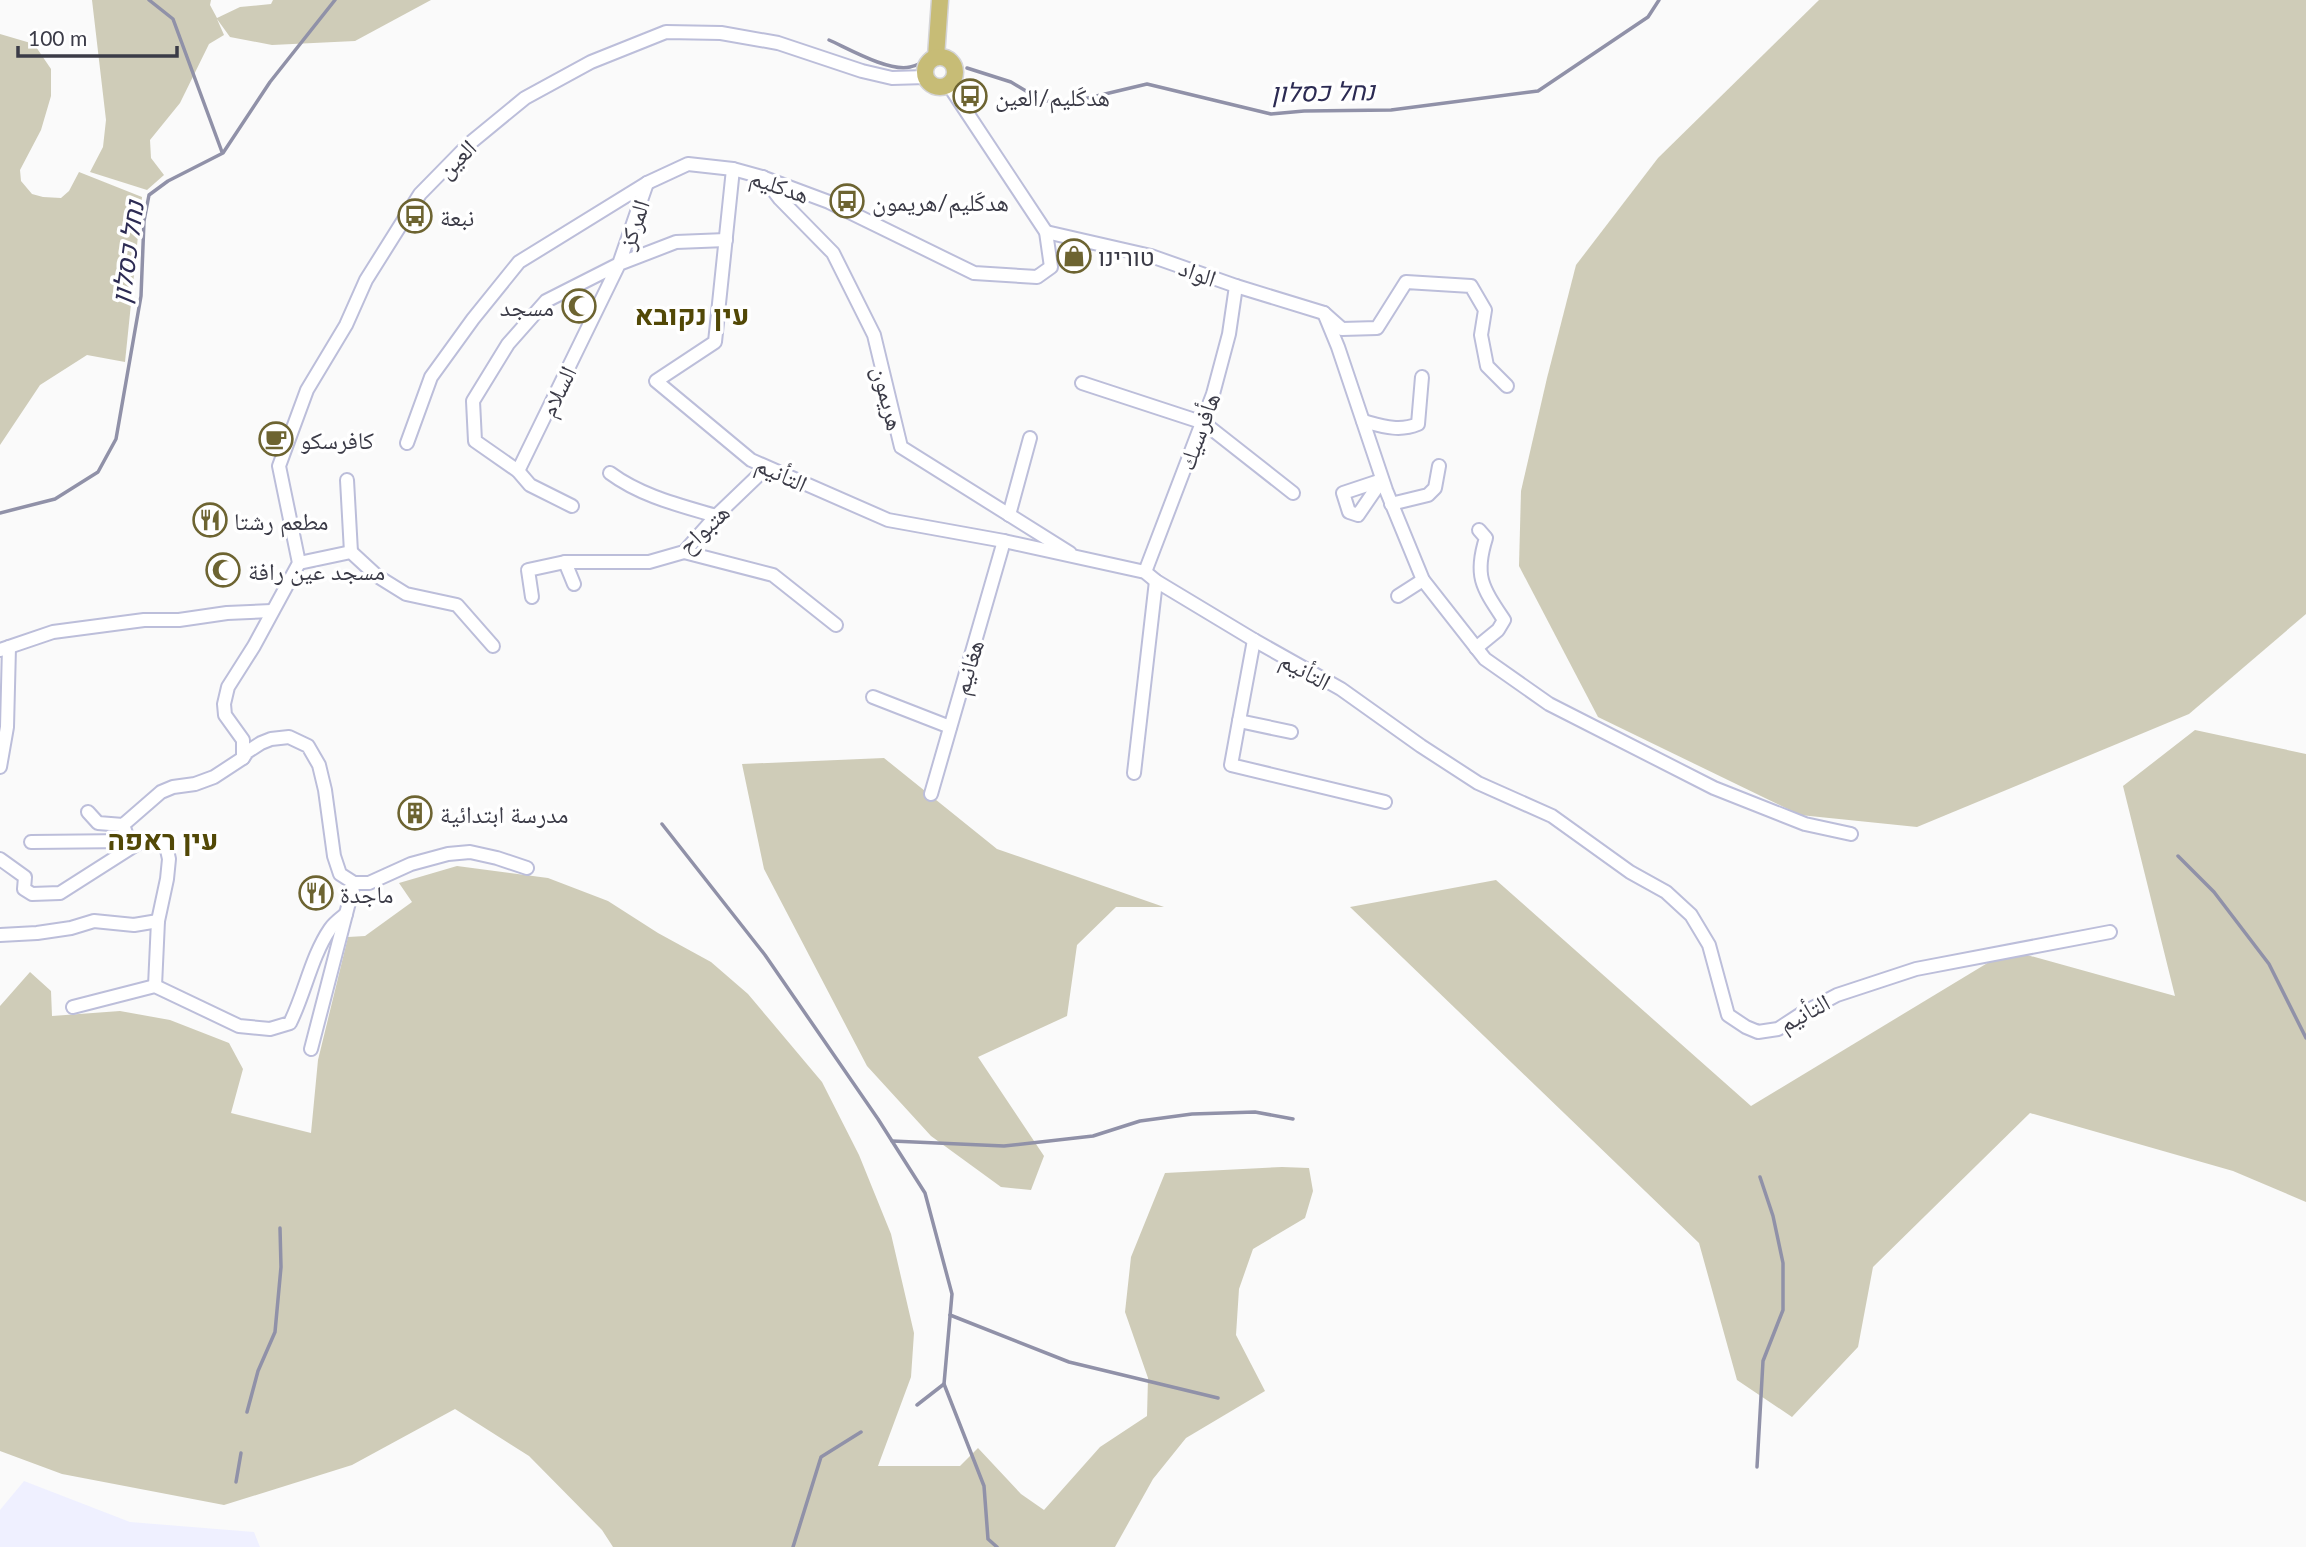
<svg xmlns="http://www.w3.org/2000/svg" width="2306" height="1547" viewBox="0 0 2306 1547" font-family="Lato,'Noto Naskh Arabic',Heebo,sans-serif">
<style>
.built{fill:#eff0ff}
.green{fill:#cfccb8}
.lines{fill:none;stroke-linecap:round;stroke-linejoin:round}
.stream{stroke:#9091a8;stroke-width:3.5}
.minor-casing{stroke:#bcbeda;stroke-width:16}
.major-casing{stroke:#d4d4d7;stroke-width:19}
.minor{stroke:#fff;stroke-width:12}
.major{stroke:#c7bc76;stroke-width:16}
.labels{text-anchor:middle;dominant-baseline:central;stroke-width:7;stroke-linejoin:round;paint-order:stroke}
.poi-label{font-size:24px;fill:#3b3b47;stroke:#fff;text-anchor:start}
.street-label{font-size:24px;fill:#3b3b47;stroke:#fff}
.water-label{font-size:26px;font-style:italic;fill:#2c2b53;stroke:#fff}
.quarter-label{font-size:28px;font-weight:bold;fill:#524806;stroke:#fff}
</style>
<rect width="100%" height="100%" fill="#fafafa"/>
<path class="built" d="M24 1481 130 1522 254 1532 260 1547H0V1510Z"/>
<g class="green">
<path d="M92 0H211L210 5 217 18 240 7 271 4 273 0H431L355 41 272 45 230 37 217 19 224 35 209 44 180 103 150 140 151 158 164 175 147 190 90 172 103 147 106 120Z"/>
<path d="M1819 0H2306V614L2189 714 1917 827 1800 815 1598 717 1519 566 1521 491 1547 378 1576 265 1658 158Z"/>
<path d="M0 34 34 44 51 69V96L41 130 20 170 21 181 32 194 43 197 61 198 69 191 79 172 142 197 125 362 87 355 40 385 0 445Z"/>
<path d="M2195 730 2306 754V1202L2233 1171 2030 1113 1873 1267 1858 1347 1792 1417 1737 1380 1699 1243 1350 907 1496 880 1751 1106 2009 950 2175 996 2123 786Z"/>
<path d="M884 758 997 849 1164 907H1116L1077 945 1067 1016 978 1057 1044 1156 1031 1190 1001 1187 931 1136 867 1066 764 869 742 764Z"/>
<path d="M457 866 548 878 608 901 658 933 711 962 748 994 822 1082 859 1155 891 1234 914 1333 911 1377 878 1466H960L978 1448 1021 1494 1044 1510 1100 1447 1147 1416 1148 1378 1125 1312 1131 1257 1165 1173 1282 1167 1309 1168 1313 1191 1305 1218 1253 1249 1239 1289 1236 1335 1265 1391 1186 1438 1153 1479 1115 1547H613L602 1530 529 1456 455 1409 352 1465 224 1505 62 1474 0 1451V1006L30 972 51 991 52 1016 120 1011 170 1020 229 1043 243 1069 231 1113 311 1133 318 1060 348 937 365 936 412 902 399 883Z"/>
</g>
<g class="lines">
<g class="stream">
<path d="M149 0 173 19 222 152"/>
<path d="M829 40C849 49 889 72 910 67 915 66 921 63 926 61"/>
<path d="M967 68 1011 82 1041 100 1063 104 1147 84 1271 114 1304 111 1391 110 1538 91 1648 17 1659 0"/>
<path d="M0 513 55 499 98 472 116 439 141 296 144 221 149 195 168 181 223 153 270 82 335 0"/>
<path d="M662 824 765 955 878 1119 925 1193 952 1294 944 1384 917 1405"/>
<path d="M2178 856 2214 892 2269 964 2306 1038"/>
<path d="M892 1141 1004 1146 1093 1136 1140 1121 1192 1114 1255 1112 1293 1119"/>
<path d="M950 1315 1069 1362 1218 1398"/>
<path d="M944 1384 984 1486 988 1539 997 1547"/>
<path d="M247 1412 258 1371 275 1332 281 1267 280 1228"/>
<path d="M1757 1467 1763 1361 1783 1310V1263L1773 1216 1760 1177"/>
<path d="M236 1482 241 1453"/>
<path d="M793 1547 821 1457 861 1432"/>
</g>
<defs>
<g id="minor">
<path d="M733 169 715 342 656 381 751 460 888 520 1004 541 1145 572 1156 581 1254 640 1341 689 1421 746 1478 783 1552 816 1630 872 1666 892 1691 915 1709 945 1728 1015 1746 1027 1758 1032 1778 1029 1801 1014 1837 995 1916 969 2110 932"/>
<path d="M763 177 780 199 833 253 874 335 901 447 1070 553"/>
<path d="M647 183 619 264 518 471 475 441 473 401 508 344 546 301 619 264 676 242 726 240"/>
<path d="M1046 232 1151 256 1236 286 1324 313 1342 329 1377 328 1406 282 1471 286 1485 310 1481 335 1487 366 1507 386"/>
<path d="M1324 313 1338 347 1386 490 1423 580 1485 659 1549 704 1714 788 1805 824 1851 834"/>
<path d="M1082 383 1204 423 1293 493"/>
<path d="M1363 421C1382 426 1399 432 1418 424L1422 377"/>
<path d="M407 443 431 377 473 319 519 262 647 183 688 164 733 169 762 177 829 202 974 273 1037 277 1051 267 1046 232 948 84"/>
<path d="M518 471 530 485 572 506"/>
<path d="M610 473C641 496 679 505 716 516"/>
<path d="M347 480 351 552"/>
<path d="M1382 480 1358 515 1349 512 1343 493Z"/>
<path d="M1391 504 1428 495 1435 488 1439 466"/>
<path d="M1009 515 1030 438"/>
<path d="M684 552 773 575 836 625"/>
<path d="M299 563 351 552 377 576 406 594 457 605 493 646"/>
<path d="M1145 572 1213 394 1229 334 1236 286"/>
<path d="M574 584 565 562H649L684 552 716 516 766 468"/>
<path d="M1398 596 1423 580"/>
<path d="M532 597 528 570 565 562"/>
<path d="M1254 640 1239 721 1291 732"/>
<path d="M1476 648 1498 630 1504 620C1482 587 1474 576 1486 538L1479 530"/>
<path d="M0 650 53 632 144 620H179L227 613 272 611"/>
<path d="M873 697 950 727"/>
<path d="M1239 721 1231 765 1385 802"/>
<path d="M243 758V740L225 715 224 704 228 687 254 646 299 563 279 466 307 390 346 325 366 280 420 194 469 144 525 98 591 62 666 32 721 33 778 43 862 71 892 78 926 77"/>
<path d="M0 767 7 727 9 647"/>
<path d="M1134 773 1156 581"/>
<path d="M931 794 1004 541"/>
<path d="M88 812 98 823 123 825 161 792 173 787 195 784 214 777 243 758 247 752 261 743 271 739 289 737 308 746 319 765 325 790 334 856 340 874 354 883H369L411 864 448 854 470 852 497 858 527 868"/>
<path d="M123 825 129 841 160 842 167 850 169 859 167 879 158 921 155 986"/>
<path d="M31 842 129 841"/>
<path d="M0 859 25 877 24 889 32 894 60 893 140 842"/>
<path d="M0 935 37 933 71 928 94 921 134 925 158 921"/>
<path d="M73 1007 155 986 239 1026 270 1029 290 1023C305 993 311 957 330 929 334 923 341 918 346 914"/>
<path d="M311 1049 354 883"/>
</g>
<g id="major">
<path d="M936 57 940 0"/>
<circle cx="940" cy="72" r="15"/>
</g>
</defs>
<use href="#minor" class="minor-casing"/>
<use href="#major" class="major-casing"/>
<use href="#minor" class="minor"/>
<use href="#major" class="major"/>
</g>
<defs>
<symbol id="bus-ring" viewBox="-11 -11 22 22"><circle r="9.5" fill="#fff" stroke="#6d6431" stroke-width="1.5"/><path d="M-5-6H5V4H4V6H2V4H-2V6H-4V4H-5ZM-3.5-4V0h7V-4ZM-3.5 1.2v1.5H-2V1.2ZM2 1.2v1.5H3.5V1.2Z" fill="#6d6431"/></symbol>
<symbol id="shop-ring" viewBox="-11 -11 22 22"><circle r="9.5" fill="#fff" stroke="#6d6431" stroke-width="1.5"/><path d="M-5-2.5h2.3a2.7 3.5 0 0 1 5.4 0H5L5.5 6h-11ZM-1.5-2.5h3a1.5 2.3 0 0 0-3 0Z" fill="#6d6431"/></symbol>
<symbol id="mosque-ring" viewBox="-11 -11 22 22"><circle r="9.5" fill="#fff" stroke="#6d6431" stroke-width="1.5"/><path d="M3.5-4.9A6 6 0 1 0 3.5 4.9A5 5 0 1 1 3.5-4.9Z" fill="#6d6431"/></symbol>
<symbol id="cafe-ring" viewBox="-11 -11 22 22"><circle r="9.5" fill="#fff" stroke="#6d6431" stroke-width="1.5"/><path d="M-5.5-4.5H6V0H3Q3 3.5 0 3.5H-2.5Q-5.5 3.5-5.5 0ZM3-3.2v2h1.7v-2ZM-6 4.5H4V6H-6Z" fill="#6d6431"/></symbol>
<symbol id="restaurant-ring" viewBox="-11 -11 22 22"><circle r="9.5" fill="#fff" stroke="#6d6431" stroke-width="1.5"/><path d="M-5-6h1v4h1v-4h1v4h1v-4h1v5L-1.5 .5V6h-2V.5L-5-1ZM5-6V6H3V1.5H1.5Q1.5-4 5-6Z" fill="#6d6431"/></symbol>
<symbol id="building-ring" viewBox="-11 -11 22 22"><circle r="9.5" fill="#fff" stroke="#6d6431" stroke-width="1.5"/><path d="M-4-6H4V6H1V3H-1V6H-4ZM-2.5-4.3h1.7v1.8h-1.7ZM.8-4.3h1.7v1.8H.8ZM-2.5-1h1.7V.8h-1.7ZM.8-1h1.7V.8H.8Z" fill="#6d6431"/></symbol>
</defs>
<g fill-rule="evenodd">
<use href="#bus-ring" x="951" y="77" width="38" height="38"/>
<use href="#bus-ring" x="828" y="182" width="38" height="38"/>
<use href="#bus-ring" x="396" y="197" width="38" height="38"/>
<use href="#shop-ring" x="1055" y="237" width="38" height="38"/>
<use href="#mosque-ring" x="560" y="287" width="38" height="38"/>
<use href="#cafe-ring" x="257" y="420" width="38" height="38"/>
<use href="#restaurant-ring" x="191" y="501" width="38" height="38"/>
<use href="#mosque-ring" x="204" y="551" width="38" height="38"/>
<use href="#building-ring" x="396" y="794" width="38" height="38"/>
<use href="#restaurant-ring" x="297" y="874" width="38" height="38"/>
</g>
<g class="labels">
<g class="poi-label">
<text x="995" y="96">هدكَليم/العين</text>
<text x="872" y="201">هدكَليم/هريمون</text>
<text x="440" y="216">نبعة</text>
<text x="1098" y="256">טורינו</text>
<text x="554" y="306" text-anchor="end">مسجد</text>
<text x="300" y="439">كافرسكو</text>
<text x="234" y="520">مطعم رشتا</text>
<text x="248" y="570">مسجد عين رافة</text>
<text x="440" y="813">مدرسة ابتدائية</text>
<text x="340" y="893">ماجدة</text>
</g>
<g class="street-label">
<text transform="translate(456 158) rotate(-44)">العين</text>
<text transform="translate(780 185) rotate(19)">هدكليم</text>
<text transform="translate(633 224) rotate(-71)">المركز</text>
<text transform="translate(1198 272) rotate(20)">الواد</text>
<text transform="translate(557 391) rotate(-64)">السلام</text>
<text transform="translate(889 398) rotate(76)">هريمون</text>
<text transform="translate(1198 431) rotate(-70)">هأفرسيك</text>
<text transform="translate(782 473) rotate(25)">التأنيم</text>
<text transform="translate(703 528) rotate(-43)">هتبواح</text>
<text transform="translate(967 667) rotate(-73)">هغانيم</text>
<text transform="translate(1306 670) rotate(29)">التأنيم</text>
<text transform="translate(1804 1012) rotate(-28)">التأنيم</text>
</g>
<g class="water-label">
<text transform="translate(1323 91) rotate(-1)">נחל כסלון</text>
<text transform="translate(127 252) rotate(-82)">נחל כסלון</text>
</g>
<g class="quarter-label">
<text x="692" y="314">עין נקובא</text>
<text x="163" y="839">עין ראפה</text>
</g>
</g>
<path d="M18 46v10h159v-10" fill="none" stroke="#3b3b47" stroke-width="3.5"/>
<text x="28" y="46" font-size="21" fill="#3b3b47" stroke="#ffffff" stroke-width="5" paint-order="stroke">100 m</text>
</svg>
